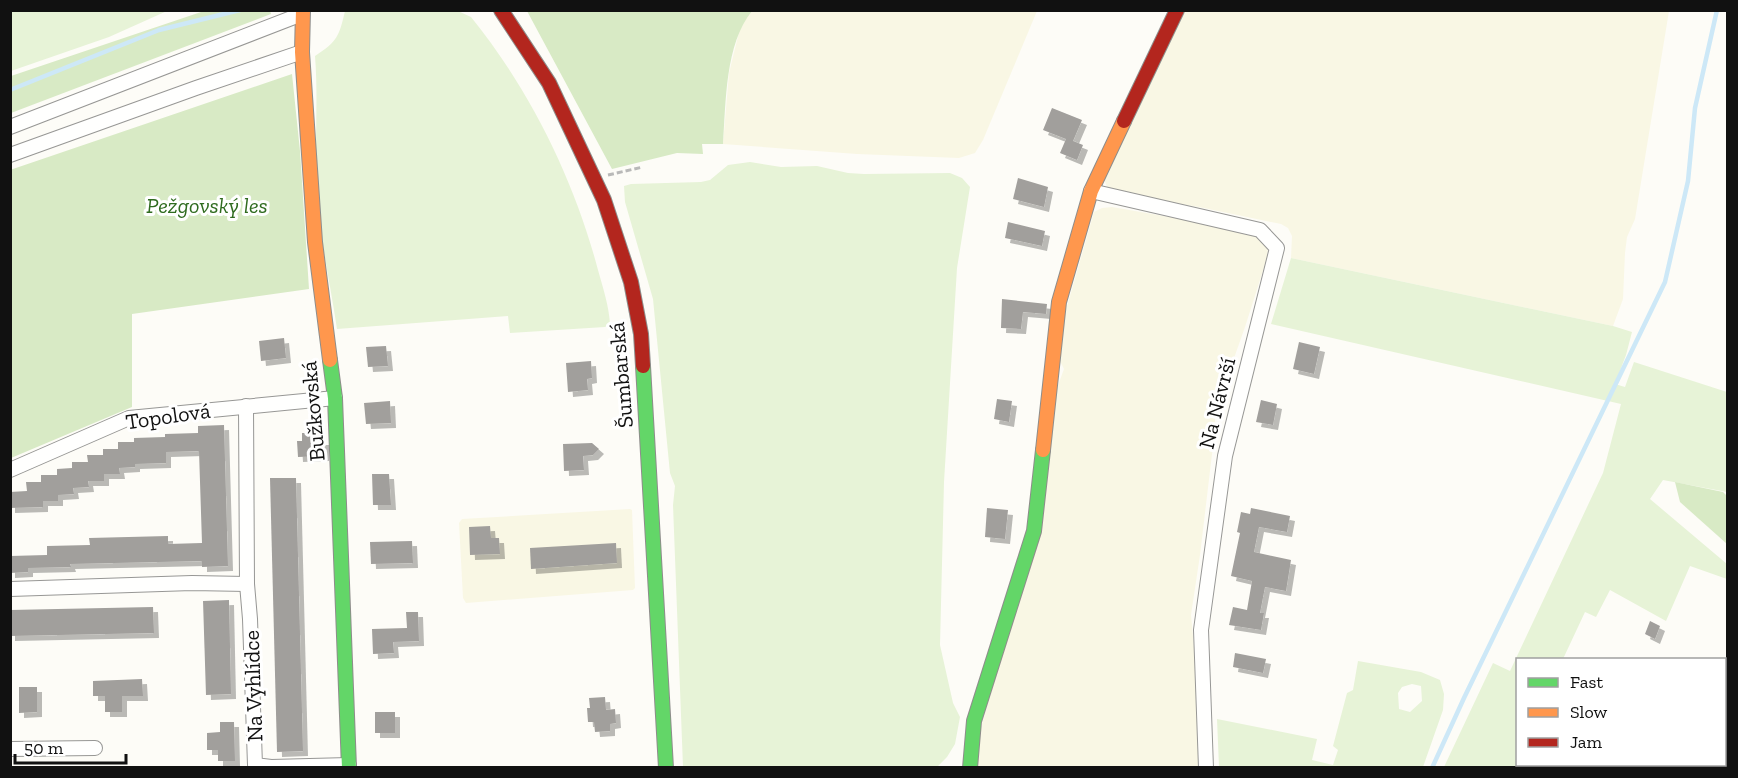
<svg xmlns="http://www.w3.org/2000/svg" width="1738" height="778" viewBox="0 0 1738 778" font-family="'Zilla Slab',serif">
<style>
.farmland{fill:#f9f7e4}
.green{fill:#e7f3d7;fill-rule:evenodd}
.forest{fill:#d8eac5}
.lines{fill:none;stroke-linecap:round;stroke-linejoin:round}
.stream{stroke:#cde8f7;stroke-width:4.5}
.building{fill:#a19f9c;filter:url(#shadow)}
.street-casing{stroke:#979795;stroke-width:16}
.fast-casing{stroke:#8e8d8b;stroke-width:16}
.slow-casing{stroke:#8e8d8b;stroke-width:16}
.jam-casing{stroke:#8e8d8b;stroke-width:16}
.path{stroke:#b9b9b8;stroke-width:3;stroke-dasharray:6 3;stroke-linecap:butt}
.street{stroke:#fffffe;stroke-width:14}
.fast{stroke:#63d668;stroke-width:14}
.slow{stroke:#ff974d;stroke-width:14}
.jam{stroke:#b3261e;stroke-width:14}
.labels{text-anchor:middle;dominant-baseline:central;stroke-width:6;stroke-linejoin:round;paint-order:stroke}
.park-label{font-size:22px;font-style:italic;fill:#2f6b1f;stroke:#fff}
.street-label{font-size:22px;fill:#111;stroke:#fff}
</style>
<defs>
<filter id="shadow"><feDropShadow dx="5" dy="5" stdDeviation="0" flood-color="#0004"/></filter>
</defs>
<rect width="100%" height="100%" fill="#fdfcf7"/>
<g class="farmland">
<path d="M752 11H1037L983 140 975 153 959 158 857 154 723 144 729 73 741 24Z"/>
<path d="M1185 11H1669L1635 219 1627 237 1625 253 1623 299 1613 326 1291 258 1292 236 1288 228 1281 224 1199 207 1127 195 1113 191 1107 187 1104 179Z"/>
<path d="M1112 207 1244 230 1258 237 1268 248 1267 258 1245 327 1215 412V429L1200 555 1191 615 1201 723 1197 728 1202 767 973 768 975 747 1025 578 1057 388 1064 369 1060 361 1064 317 1094 212 1102 208Z"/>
<path d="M630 509 632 510 635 588 633 590 466 603 463 598 459 523 462 519Z"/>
</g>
<g class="green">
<path d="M10 11 11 10 167 11 109 37 11 71Z"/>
<path d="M345 11H458L471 17C530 90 574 179 598 270 603 288 609 306 610 324L605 327 510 333 508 316 337 329C331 288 322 248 318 207 313 156 319 106 315 56 338 41 339 36 345 11Z"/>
<path d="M750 162 781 167 817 166 848 173 864 174 950 173 962 178 970 187 957 268 944 482 940 645 953 703 960 717 955 744 947 757 937 767H683L673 505 675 486 670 473 653 299 625 202 624 186 631 184 701 182 710 180 728 165Z"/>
<path d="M1291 258 1613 326 1632 332 1626 355 1615 384 1625 387 1634 362 1727 392V492L1663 480 1650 499 1727 564V579L1690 566 1666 621 1610 590 1596 617 1585 612 1563 659 1518 660V764L1544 765V767H1444L1493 663 1510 671 1603 473 1621 404 1271 324Z"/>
<path d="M1358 661 1421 672 1440 680 1444 694 1443 710 1423 767H1219L1217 719 1317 739 1312 760 1333 765 1338 750 1333 746 1347 693 1353 690ZM1412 684 1421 686 1422 701 1410 712 1399 709 1398 693 1402 687Z"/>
</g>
<g class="forest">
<path d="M204 11H270L271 14 11 113V76Z"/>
<path d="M527 11H752C725 44 726 102 723 144H702L703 154 677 153 612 169Z"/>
<path d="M292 74 300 151 309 289 132 314V407L11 458 10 170Z"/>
<path d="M1675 482 1723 492 1727 496V544L1680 502Z"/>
</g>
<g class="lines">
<g class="stream">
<path d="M10 90 159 30 240 10"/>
<path d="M1432 768 1464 698 1665 282 1688 181 1695 108 1717 10"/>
</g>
</g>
<g class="building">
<path d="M1052 108 1082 120 1073 141 1083 145 1077 160 1060 153 1066 139 1043 130Z"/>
<path d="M1018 178 1048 187 1044 207 1013 199Z"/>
<path d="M1008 222 1045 231 1042 246 1005 238Z"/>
<path d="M1002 299 1047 304 1046 314 1023 312 1021 329 1001 328Z"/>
<path d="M284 338 286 358 261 361 259 341Z"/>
<path d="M1299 342 1320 347 1314 374 1293 369Z"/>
<path d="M386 346 388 366 368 367 366 347Z"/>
<path d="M591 361 592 378 587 379 588 390 568 392 566 363Z"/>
<path d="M997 399 1012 401 1009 422 994 419Z"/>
<path d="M1261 400 1277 404 1273 425 1256 422Z"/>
<path d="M390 401 391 423 366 424 364 403Z"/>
<path d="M224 425 228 566 202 567V561L70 564 71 567 28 568V572L10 573V556L47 555V546L90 545 89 538 168 536V544L202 543 199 451 166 452V463L135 464V467L119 468 120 474H104V481H88L89 487 73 488 74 494 58 495V501H43V507L10 508V492L27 491 26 482H41V475H57V469L72 468V462H88L87 455H103V449H118V442H134V438L165 437V434L198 433V426Z"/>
<path d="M302 433H316V440H324V456L298 457 297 441H302Z"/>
<path d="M592 443 599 449 593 455 583 456 584 470 564 471 563 444Z"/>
<path d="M372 474H389L391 505H373Z"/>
<path d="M270 478H296L303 751 277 752Z"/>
<path d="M987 508 1008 510 1005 539 985 537Z"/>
<path d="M1251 508 1290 516 1287 532 1259 527 1254 552 1291 560 1286 591 1265 587 1260 613H1264L1261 630 1229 625 1233 607 1247 610 1252 581 1231 576 1240 533 1237 532 1241 512 1250 514Z"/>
<path d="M490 526 491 538H499L500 554 470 555 469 527Z"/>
<path d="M412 541 413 563 371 564 370 542Z"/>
<path d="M616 543 617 563 531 569 530 548Z"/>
<path d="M229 600 231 694 206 695 203 601Z"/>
<path d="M153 607 154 633 10 636V610Z"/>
<path d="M406 612H418L419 641 393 642 394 653 373 654 372 629 407 628Z"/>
<path d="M1650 621 1660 626 1655 639 1645 634Z"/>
<path d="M1235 653 1266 659 1263 673 1233 667Z"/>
<path d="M142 679 143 696H122V712H105V696H93V681Z"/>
<path d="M19 687H37V712L19 713Z"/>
<path d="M605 697 606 710 615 709 616 723 610 724V731L595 732 594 722H588L587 708H590L589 698Z"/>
<rect x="375" y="712" width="20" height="21"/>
<path d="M220 722H234L235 761H218V750H207V733L220 732Z"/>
</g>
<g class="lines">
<defs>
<g id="street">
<path d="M10 127 302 14"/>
<path d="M10 155 196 88 302 52"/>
<path d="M1091 191 1260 230 1277 248 1225 456 1201 630 1206 768"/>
<path d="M246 406 247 584 250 619 255 765 271 767 349 765"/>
<path d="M10 470 129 418 335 398"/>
<path d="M10 589 192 583 247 584"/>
<path d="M10 749 95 748"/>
</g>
<g id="fast">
<path d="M330 360 335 398 349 768"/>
<path d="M643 366 666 768"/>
<path d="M970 768 974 721 1034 531 1043 450"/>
</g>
<g id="slow">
<path d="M303 10 302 52 315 242 330 360"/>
<path d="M1043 450 1059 302 1091 191 1124 121"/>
</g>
<g id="jam">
<path d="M501 10 549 83 604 200 631 282 641 334 643 366"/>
<path d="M1124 121 1177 10"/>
</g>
</defs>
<use href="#street" class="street-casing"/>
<use href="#fast" class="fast-casing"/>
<use href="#slow" class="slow-casing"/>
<use href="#jam" class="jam-casing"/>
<path class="path" d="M608 175 643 167"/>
<use href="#street" class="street"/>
<use href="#fast" class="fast"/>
<use href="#slow" class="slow"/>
<use href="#jam" class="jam"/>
</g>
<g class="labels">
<g class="park-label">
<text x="207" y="205">Pežgovský les</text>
</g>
<g class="street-label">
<text transform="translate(621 375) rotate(-95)">Šumbarská</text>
<text transform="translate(1217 403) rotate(-76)">Na Návrší</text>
<text transform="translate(313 411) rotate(-95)">Bužkovská</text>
<text transform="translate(168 416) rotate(-8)">Topolová</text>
<text transform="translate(253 686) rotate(-92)">Na Vyhlídce</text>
</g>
</g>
<rect width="1738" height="778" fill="none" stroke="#111111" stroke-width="24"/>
<rect x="1516" y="658" width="210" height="108" fill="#ffffff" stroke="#a0a0a0" stroke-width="1.5"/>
<rect x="1528" y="678" width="30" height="9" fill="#63d668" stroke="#a0a0a0" stroke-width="1.5"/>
<text x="1570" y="688" font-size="18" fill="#111111">Fast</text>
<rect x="1528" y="708" width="30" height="9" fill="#ff974d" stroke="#a0a0a0" stroke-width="1.5"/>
<text x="1570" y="718" font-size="18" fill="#111111">Slow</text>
<rect x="1528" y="738" width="30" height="9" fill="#b3261e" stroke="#a0a0a0" stroke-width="1.5"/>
<text x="1570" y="748" font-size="18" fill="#111111">Jam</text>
<path d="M15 754v9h111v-9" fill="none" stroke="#111111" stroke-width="3"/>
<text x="24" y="754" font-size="18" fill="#111111" stroke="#ffffff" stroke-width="4.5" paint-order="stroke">50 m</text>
</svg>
